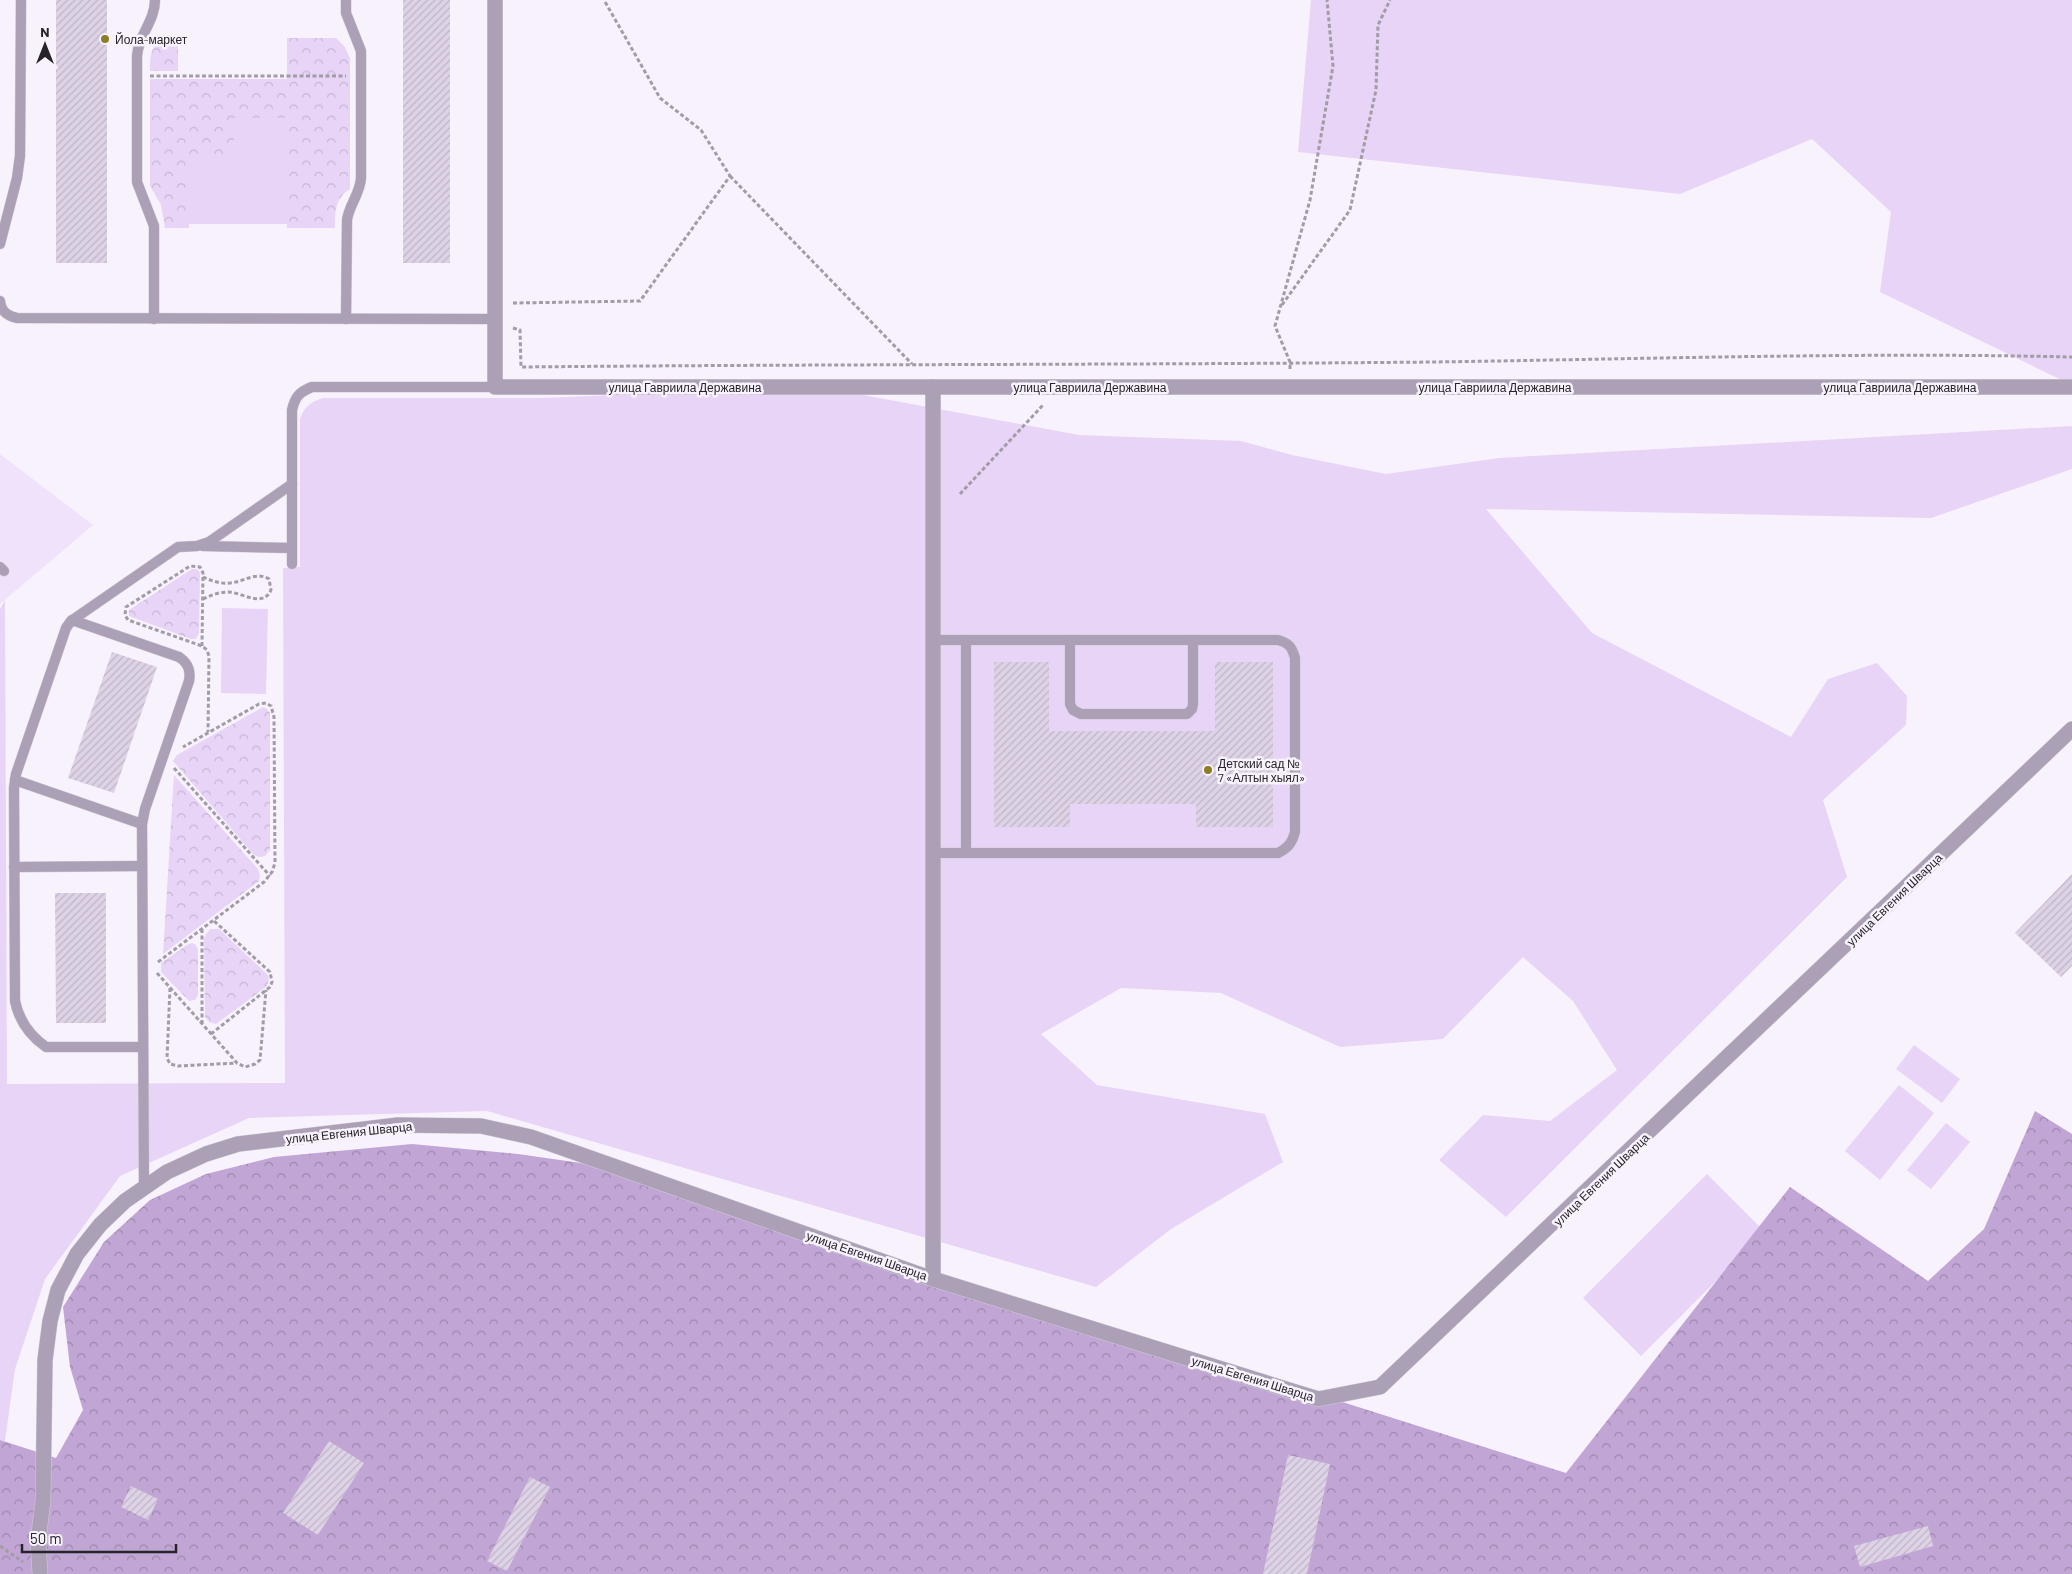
<svg xmlns="http://www.w3.org/2000/svg" width="2072" height="1574" viewBox="0 0 2072 1574" font-family="Barlow,sans-serif">
<style>
.built{fill:#f1e2fc}
.grass{fill:#e8d4f7}
.forest{fill:url(#forest-crowns)}
.park{fill:url(#park-crowns)}
.building{fill:url(#building-hatch)}
.lines{fill:none;stroke-linecap:round;stroke-linejoin:round}
.lane-casing{stroke:#d2cdd7;stroke-width:11}
.street-casing{stroke:#d2cdd7;stroke-width:16}
.path{stroke:#a19ca5;stroke-width:3;stroke-dasharray:4 2.5;stroke-linecap:butt}
.lane{stroke:#aba0b5;stroke-width:10}
.street{stroke:#aba0b5;stroke-width:15}
.poi-dot{fill:#8c7e24;stroke:#f8f2fd;stroke-width:2}
.labels{text-anchor:middle;dominant-baseline:central;stroke-width:5;stroke-linejoin:round;paint-order:stroke}
.poi-label{font-size:12px;fill:#27232a;stroke:#f8f2fd;text-anchor:start}
.street-label{font-size:12px;fill:#27232a;stroke:#f8f2fd}
</style>
<defs>
<pattern id="forest-crowns" width="20" height="18" patternUnits="userSpaceOnUse" patternTransform="scale(1.25)"><rect width="20" height="18" fill="#c1a6d5"/><path d="M2 6a3 3 0 1 1 6 0M12 15a3 3 0 1 1 6 0" fill="none" stroke="#9d87ad"/></pattern>
<pattern id="park-crowns" width="20" height="18" patternUnits="userSpaceOnUse" patternTransform="scale(1.25)"><rect width="20" height="18" fill="#e8d4f7"/><path d="M2 6a3 3 0 1 1 6 0M12 15a3 3 0 1 1 6 0" fill="none" stroke="#c7b6d4"/></pattern>
<pattern id="building-hatch" width="6" height="6" patternUnits="userSpaceOnUse" patternTransform="scale(1.25)"><rect width="6" height="6" fill="#ded3e6"/><path d="M-1 1l2-2M0 6l6-6M5 7l2-2" fill="none" stroke="#beb5c5"/></pattern>
</defs>
<rect width="100%" height="100%" fill="#f8f2fd"/>
<path class="built" d="M0 454 93 525 0 604Z"/>
<g class="grass">
<path d="M1311 0H2072V385L1880 292 1891 212 1812 139 1680 194 1298 152Z"/>
<path d="M234 118H287V224H189V160H234Z"/>
<path d="M820 387 1079 435 1241 441 1292 455 1386 474 1499 458 2072 426V469L1931 518 1486 509 1592 633 1791 737 1828 679 1877 663 1907 696 1906 725 1823 800 1847 877 1506 1217 1439 1160 1483 1115 1550 1121 1617 1070 1573 1001 1523 957 1443 1039 1340 1047 1221 993 1121 988 1041 1034 1097 1085 1265 1114 1283 1162 1171 1229 1096 1287 487 1111 249 1118 120 1176 45 1279 15 1369 5 1441 0 1440V609L5 600 7 1084 285 1083 283 568 300 567V420C303 407 311 402 323 398H541Z"/>
<path d="M222 608 268 609 266 694 221 693Z"/>
<path d="M1914 1045 1960 1079 1942 1103 1896 1069Z"/>
<path d="M1899 1085 1934 1113 1880 1180 1845 1151Z"/>
<path d="M1946 1123 1970 1142 1931 1189 1907 1170Z"/>
<path d="M1707 1174 1765 1232 1641 1356 1583 1298Z"/>
</g>
<path class="forest" d="M2035 1111 2072 1134V1574H0V1440L56 1458 83 1410 70 1367 63 1307 104 1242 150 1200 206 1174 274 1157 412 1144 518 1154 595 1165 1566 1473 1790 1187 1928 1281 1984 1229Z"/>
<g class="park">
<path d="M166 37H178V71H150C150 53 150 47 166 37Z"/>
<path d="M287 38H336L345 47 350 59V189C335 198 335 212 335 228H287V118H234V160H189V228H165L161 205 150 186V79H287Z"/>
<path d="M192 569H197L200 573 199 633 196 639H191L129 616V610Z"/>
<path d="M263 707 267 709 270 713V850L265 856 259 857 254 855 173 761 177 755Z"/>
<path d="M174 775 258 869 260 876 259 881 163 954Z"/>
<path d="M211 929H219L268 975 269 980 267 986 216 1024 209 1022 205 1017 204 939 206 934Z"/>
<path d="M192 943 196 945 198 950V995L195 1000 189 1001 161 972V963L187 945Z"/>
</g>
<g class="building">
<rect x="56" y="0" width="51" height="263"/>
<rect x="403" y="0" width="47" height="263"/>
<path d="M112 652 157 667 114 793 68 778Z"/>
<path d="M994 662H1049V731H1215V662H1273V827H1196V804H1070V827H994Z"/>
<path d="M2072 874V966L2061 977 2015 933Z"/>
<path d="M55 893H106V1023H56Z"/>
<path d="M329 1441 364 1463 318 1535 283 1513Z"/>
<path d="M1288 1455 1330 1464 1307 1574H1263Z"/>
<path d="M530 1477 550 1487 507 1571 487 1561Z"/>
<path d="M131 1486 158 1499 148 1520 121 1507Z"/>
<path d="M1928 1526 1933 1546 1860 1567 1854 1546Z"/>
</g>
<g class="lines">
<defs>
<g id="lane">
<path d="M346 0V13L361 51V178C360 194 349 205 347 220L346 319"/>
<path d="M0 244 17 178 20 156 21 0"/>
<path d="M0 301C1 312 8 316 17 318L495 319"/>
<path d="M154 319V226L137 182V56C138 36 155 21 155 0"/>
<path d="M203 546 292 548"/>
<path d="M292 564V410C295 397 299 392 312 387H495"/>
<path d="M0 567 4 571"/>
<path d="M72 620 179 657C188 663 191 670 189 681L145 809 142 824 144 1187"/>
<path d="M933 640H1278C1289 643 1292 647 1295 658V832C1292 843 1288 848 1278 853H933"/>
<path d="M966 640V853"/>
<path d="M1070 640V704L1073 710 1081 714H1187L1192 709 1193 704V640"/>
<path d="M15 780 142 824"/>
<path d="M14 867 142 866"/>
<path d="M143 1047H46C29 1035 19 1021 15 1001L14 788 16 774 66 628 71 621 178 547 197 546 209 542 292 484"/>
</g>
<g id="street">
<path d="M495 0V387H2072"/>
<path d="M933 387V1279"/>
<path d="M40 1574 38 1541 43 1501 45 1360 50 1321 58 1290 77 1254 100 1225 125 1201 167 1172 206 1154 238 1144 398 1125 481 1126 531 1137 933 1279 1318 1399 1380 1387 2072 729"/>
</g>
</defs>
<use href="#lane" class="lane-casing"/>
<use href="#street" class="street-casing"/>
<g class="path">
<path d="M150 76H346"/>
<path d="M730 176 912 364"/>
<path d="M513 303 640 301 730 176 701 130 660 98 604 0"/>
<path d="M1282 305 1350 210 1376 90 1378 25 1390 0"/>
<path d="M513 328 520 330 521 367C825 364 1129 365 1433 362 1646 359 1859 352 2072 357"/>
<path d="M1290 369V362L1275 326 1310 200 1333 66 1327 0"/>
<path d="M960 494 1043 405"/>
<path d="M203 599C211 595 219 592 229 592 243 593 263 608 271 590L269 579C256 571 244 582 230 583 220 584 212 581 203 577"/>
<path d="M202 646 203 573 200 567 190 566 126 607 125 615 128 620 202 646 207 650 209 656 208 732"/>
<path d="M174 768 270 876"/>
<path d="M202 929V1023"/>
<path d="M158 962 264 882 272 872 275 863 274 717 271 706 266 703 259 704 183 747"/>
<path d="M157 973 237 1063 245 1067 255 1064 260 1060 266 990"/>
<path d="M170 988 167 1058 170 1064 178 1066 237 1063"/>
<path d="M211 1034 270 987 272 982 270 972 213 920"/>
<path d="M0 1546 23 1562"/>
</g>
<use href="#lane" class="lane"/>
<use href="#street" class="street"/>
</g>
<g class="poi-dot">
<circle cx="105" cy="39" r="5"/>
<circle cx="1208" cy="770" r="5"/>
</g>
<g class="labels">
<g class="poi-label">
<text x="115" y="39">Йола-маркет</text>
<text x="1218" y="763">Детский сад №<tspan x="1218" dy="14">7 «Алтын хыял»</tspan></text>
</g>
<g class="street-label">
<text x="685" y="387">улица Гавриила Державина</text>
<text x="1090" y="387">улица Гавриила Державина</text>
<text x="1495" y="387">улица Гавриила Державина</text>
<text x="1900" y="387">улица Гавриила Державина</text>
<text transform="translate(1894 899) rotate(-44)">улица Евгения Шварца</text>
<text transform="translate(349 1132) rotate(-6)">улица Евгения Шварца</text>
<text transform="translate(1601 1179) rotate(-44)">улица Евгения Шварца</text>
<text transform="translate(867 1255) rotate(19)">улица Евгения Шварца</text>
<text transform="translate(1253 1378) rotate(17)">улица Евгения Шварца</text>
</g>
</g>
<g transform="translate(45 45)" stroke="#f8f2fd" stroke-width="4" paint-order="stroke">
<path d="M0-4L9 19L0 12L-9 19Z" fill="#27232a"/>
<text y="-8" font-size="14" font-weight="bold" text-anchor="middle" fill="#27232a">N</text>
</g>
<path d="M22 1544v8h154v-8" fill="none" stroke="#27232a" stroke-width="2.5"/>
<text x="30" y="1544" font-size="15" fill="#27232a" stroke="#f8f2fd" stroke-width="4" paint-order="stroke">50 m</text>
</svg>
